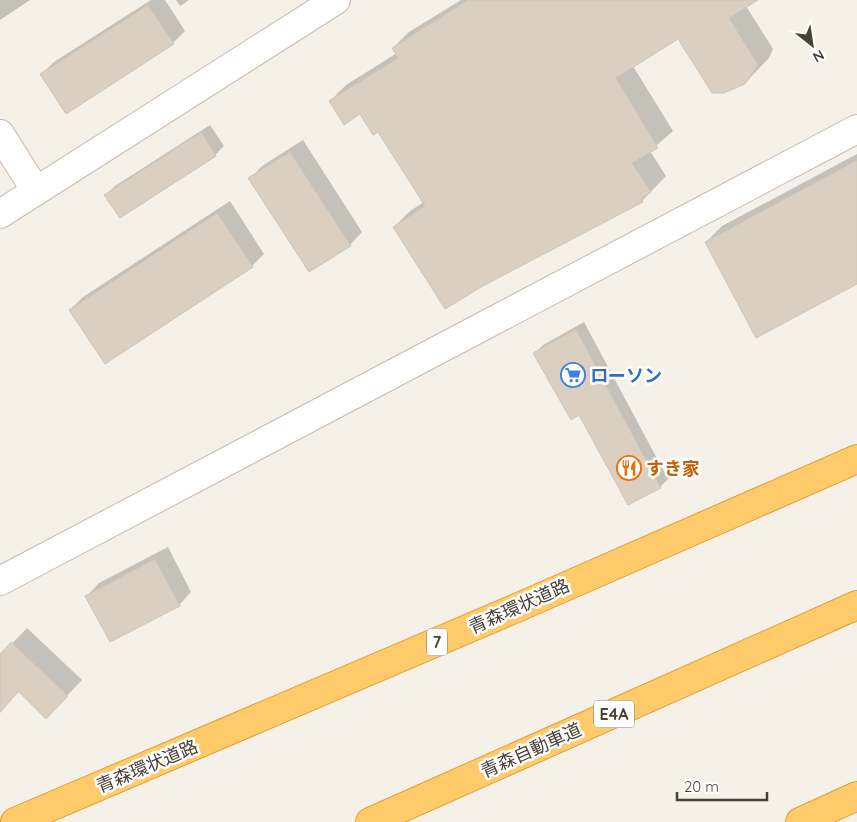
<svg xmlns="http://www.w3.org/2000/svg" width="857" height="822" viewBox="0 0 857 822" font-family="Quicksand,'Noto Sans JP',sans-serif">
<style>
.shadow{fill:#0003}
.building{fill:#dacfc1;stroke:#d2c4b1}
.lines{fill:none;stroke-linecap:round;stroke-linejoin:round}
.minor-casing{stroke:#c4bbae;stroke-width:30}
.highway-casing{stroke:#e29e36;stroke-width:30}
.minor{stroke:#fff;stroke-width:28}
.highway{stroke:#ffca69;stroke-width:28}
.labels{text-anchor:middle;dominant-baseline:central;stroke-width:5;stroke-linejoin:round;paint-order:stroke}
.shield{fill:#fff;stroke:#807a73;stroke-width:1}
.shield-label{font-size:16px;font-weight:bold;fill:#494137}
.shop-label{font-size:18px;font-weight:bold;fill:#366cbe;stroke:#fff;text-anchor:start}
.food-label{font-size:18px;font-weight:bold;fill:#c56008;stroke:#fff;text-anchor:start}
.street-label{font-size:18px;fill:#494137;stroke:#fff}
</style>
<rect width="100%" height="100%" fill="#f5f1e9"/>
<g class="shadow">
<path d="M0 0H30L0 20Z"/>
<path d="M151 0H165L185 31 173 43 42 74 54 62Z"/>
<path d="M176 0H189L180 6Z"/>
<path d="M461 0H755L746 6 773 49 769 58 745 83 724 92 678 37 633 66 673 131 650 151 666 176 642 201 394 227 410 211 424 202 379 130 360 113 330 101 346 85 397 53 393 48 409 32Z"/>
<path d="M210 125 224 146 215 155 120 216 106 195 115 186Z"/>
<path d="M303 140 362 232 350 245 250 179 262 166Z"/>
<path d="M857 154V283L706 242 722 226Z"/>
<path d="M230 201 264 254 252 266 70 310 83 297Z"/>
<path d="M584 322 668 479 660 487 580 413 535 353 543 345Z"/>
<path d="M168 547 191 592 179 605 87 596 99 583Z"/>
<path d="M27 628 82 680 61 702 19 691 0 713V656Z"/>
</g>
<g class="building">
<path d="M468 0H758L729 18 758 65 745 84 724 93H712L678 39 616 78 658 148 632 163 651 192 641 199 643 202 481 287 445 309 393 227 425 206 378 132 373 135 360 114 344 125 329 101 398 58 392 48Z"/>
<path d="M148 5 174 44 66 114 40 74Z"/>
<path d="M201 132 216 156 120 218 104 195Z"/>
<path d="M290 152 351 246 309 272 248 178Z"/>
<path d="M857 160V284L756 338 705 242Z"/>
<path d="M217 213 253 267 105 364 69 310Z"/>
<path d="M576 329 661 488 628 505 579 415 571 420 533 353Z"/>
<path d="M155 559 180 606 110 642 85 596Z"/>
<path d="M11 642 68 696 46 719 18 691 0 712V654Z"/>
</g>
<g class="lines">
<defs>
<g id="minor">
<path d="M0 134 36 191"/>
<path d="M0 214 336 0"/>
<path d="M0 581 857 129"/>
</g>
<g id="highway">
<path d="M15 822 521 606 857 459"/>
<path d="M370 822 857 605"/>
<path d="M800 822 857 796"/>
</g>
</defs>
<use href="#minor" class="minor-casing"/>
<use href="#highway" class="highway-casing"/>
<use href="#minor" class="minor"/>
<use href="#highway" class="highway"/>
</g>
<defs>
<symbol id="supermarket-ring" viewBox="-11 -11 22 22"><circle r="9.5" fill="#fff" stroke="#3f7fe0" stroke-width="1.5"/><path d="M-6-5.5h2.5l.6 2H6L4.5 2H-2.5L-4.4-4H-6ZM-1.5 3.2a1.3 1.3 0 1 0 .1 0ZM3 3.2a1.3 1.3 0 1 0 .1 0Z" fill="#3f7fe0"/></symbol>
<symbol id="restaurant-ring" viewBox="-11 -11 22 22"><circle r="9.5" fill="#fff" stroke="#e8710a" stroke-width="1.5"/><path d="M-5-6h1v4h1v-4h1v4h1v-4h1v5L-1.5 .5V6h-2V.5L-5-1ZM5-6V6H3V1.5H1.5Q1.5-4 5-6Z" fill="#e8710a"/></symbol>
</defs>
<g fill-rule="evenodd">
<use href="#supermarket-ring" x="559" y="361" width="28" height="28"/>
<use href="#restaurant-ring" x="615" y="454" width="28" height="28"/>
</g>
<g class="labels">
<g class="shield">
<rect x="427" y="628.5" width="20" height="27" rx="4"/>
<rect x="594" y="700.5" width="40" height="27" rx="4"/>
</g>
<g class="shield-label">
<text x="437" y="642">7</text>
<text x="614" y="714">E4A</text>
</g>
<g class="shop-label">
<text x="590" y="375">ローソン</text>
</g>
<g class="food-label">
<text x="646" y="468">すき家</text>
</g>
<g class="street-label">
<text transform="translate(519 606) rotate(-24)">青森環状道路</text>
<text transform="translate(531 750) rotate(-24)">青森自動車道</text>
<text transform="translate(147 766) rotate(-23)">青森環状道路</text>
</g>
</g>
<g transform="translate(812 45) rotate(150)" stroke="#ffffff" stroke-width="4" paint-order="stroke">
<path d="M0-4L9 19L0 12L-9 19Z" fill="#494137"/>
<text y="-8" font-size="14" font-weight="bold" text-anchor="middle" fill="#494137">N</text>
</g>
<path d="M677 792v8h90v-8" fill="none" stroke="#494137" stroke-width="2.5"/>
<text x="684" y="792" font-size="15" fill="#494137" stroke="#ffffff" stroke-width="4" paint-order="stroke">20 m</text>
</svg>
